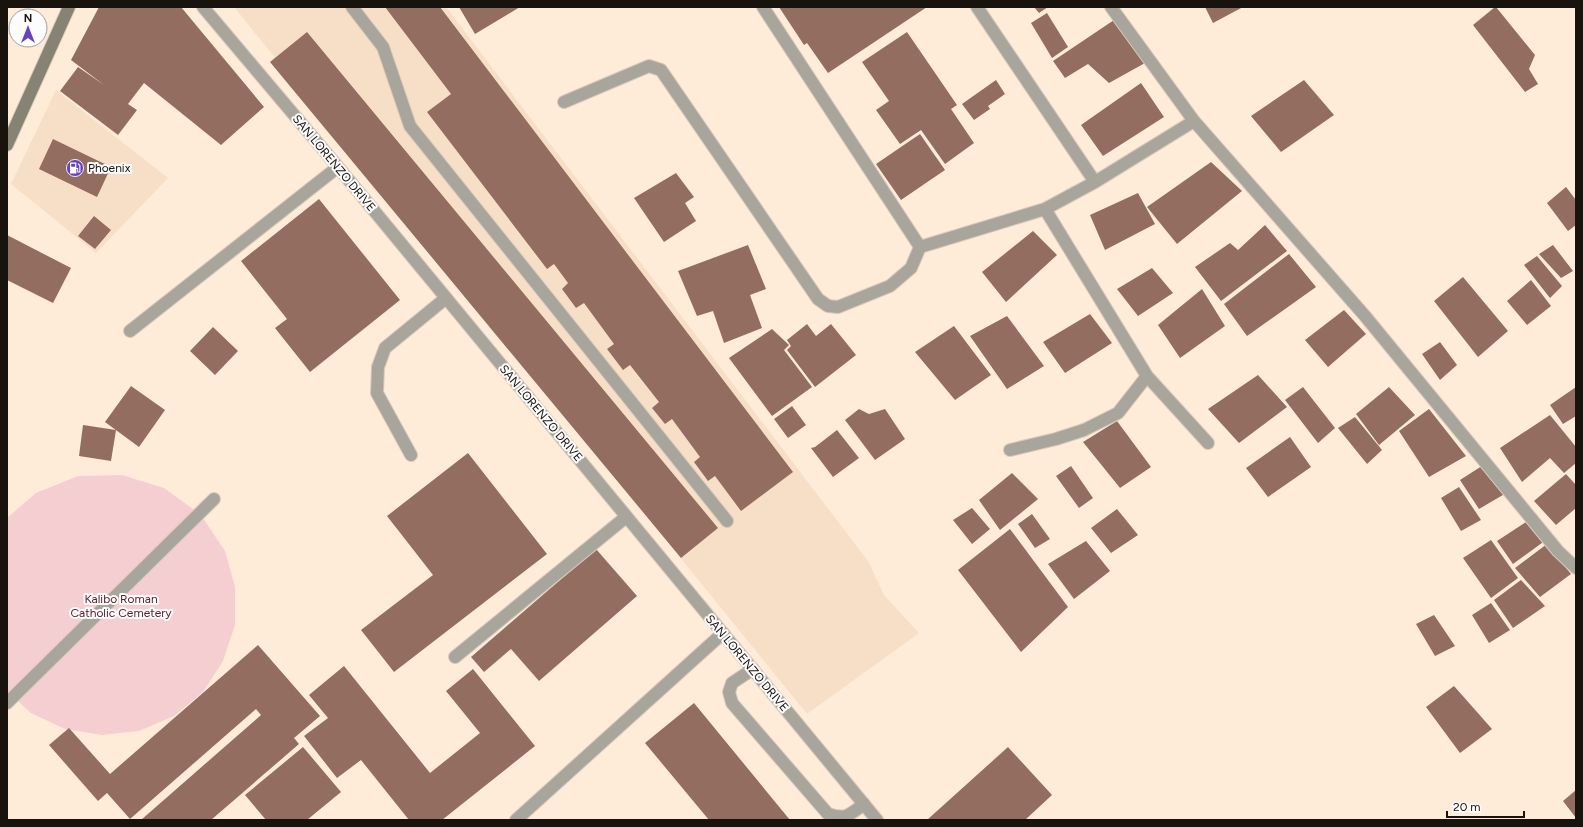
<svg xmlns="http://www.w3.org/2000/svg" width="1583" height="827" font-family="Figtree,sans-serif">
	<style>
		.built { fill: #f7dfc7 }
		.green { fill: #f5ced1 }
		.building { fill: #926d60 }
		.lines { fill: none; stroke-linecap: round; stroke-linejoin: round }
		.lane-casing { stroke: #d9c9b8; stroke-width: 14 }
		.street-casing { stroke: #d9c9b8; stroke-width: 14 }
		.secondary-casing { stroke: #d9c9b8; stroke-width: 14 }
		.lane { stroke: #a8a69c; stroke-width: 12 }
		.street { stroke: #a8a69c; stroke-width: 12 }
		.secondary { stroke: #868274; stroke-width: 12 }
		.labels { text-anchor: middle; dominant-baseline: central; stroke-width: 4; stroke-linejoin: round; paint-order: stroke }
		.street-label { font-size: 12px; fill: #19130d; stroke: #fcfcfc }
		.poi-label { font-size: 12px; fill: #19130d; stroke: #fcfcfc; text-anchor: start }
		.park-label { font-size: 12px; fill: #59222a; stroke: #fcfcfc }
	</style>
	<rect width="100%" height="100%" fill="#feecd9"/>
	<!-- built -->
	<path class="built" d="M234 7H446L868 561 884 595 919 633 807 714Z
		M56 90 168 178 96 253 11 184Z"/>
	<!-- green -->
	<path class="green" d="M122 475 164 488 200 514 225 551 235 587V625L223 661 203 692 174 716 139 731 102 735 65 729 31 713 7 691V518L36 493 78 476Z"/>
	<!-- building -->
	<path class="building" d="M99 7H181L264 107 221 145 144 83 128 104 137 110 118 135 60 91 78 67 104 85 71 60Z
		M385 7H440L793 472 741 511 715 476 708 481 694 462 700 457 672 419 665 424 652 408 659 402 630 365 623 370 607 349 614 344 584 303 576 308 562 289 568 283 554 264 547 269 427 112 451 94Z
		M459 7H520L475 34Z
		M779 7H927L828 73 807 43 804 45Z
		M1034 7H1048L1039 13Z
		M1205 7H1243L1213 23Z
		M1495 7H1496L1535 55 1529 69 1538 84 1525 92 1473 25Z
		M1047 13 1068 47 1052 58 1031 23Z
		M1117 18 1145 63 1109 83 1088 64 1065 78 1053 61Z
		M307 32 718 528 681 558 270 62Z
		M907 32 957 105 951 109 974 143 945 164 921 130 900 144 876 110 889 101 862 62Z
		M996 80 1005 94 988 106 990 109 974 120 962 104Z
		M1304 80 1334 115 1281 152 1251 116Z
		M1141 83 1164 117 1103 156 1081 125Z
		M920 134 945 170 901 200 876 164Z
		M53 139 111 167 97 197 39 169Z
		M1211 162 1242 191 1177 244 1147 207Z
		M676 173 694 197 685 203 696 221 664 242 634 198Z
		M1566 187 1576 200V225L1568 231 1547 203Z
		M1138 193 1155 224 1105 250 1090 215Z
		M319 199 400 300 310 372 275 328 287 319 241 261Z
		M94 216 111 230 95 249 78 236Z
		M1265 225 1287 251 1221 301 1195 267 1230 243 1238 250Z
		M1033 231 1057 255 1006 302 982 272Z
		M7 235 71 268 53 303 7 280Z
		M748 245 766 289 750 295 762 328 724 343 713 311 697 316 678 271Z
		M1553 245 1573 271 1561 278 1539 254Z
		M1289 254 1316 287 1247 336 1224 304Z
		M1537 256 1562 286 1550 298 1524 265Z
		M1152 268 1173 293 1138 316 1117 289Z
		M1463 277 1508 331 1478 357 1434 301Z
		M1531 280 1551 306 1527 325 1507 301Z
		M1202 289 1225 326 1180 358 1158 325Z
		M1344 310 1366 334 1328 367 1305 340Z
		M1090 314 1112 343 1065 373 1043 342Z
		M1007 316 1044 366 1007 389 970 336Z
		M807 324 816 336 831 324 856 355 815 387 787 350 791 346 787 340Z
		M954 326 991 375 955 400 915 352Z
		M213 327 238 351 215 375 190 351Z
		M772 329 789 345 784 350 812 387 772 416 729 358Z
		M1440 342 1457 365 1440 380 1422 354Z
		M1258 375 1287 407 1239 443 1208 409Z
		M131 386 165 410 139 447 105 422Z
		M1303 387 1335 428 1318 443 1285 400Z
		M1389 387 1415 415 1379 445 1356 414Z
		M1576 387V416L1563 424 1550 405Z
		M792 406 806 425 788 438 774 419Z
		M859 409 869 414 885 409 905 439 875 460 845 420Z
		M1429 409 1466 456 1429 477 1399 431Z
		M1550 415 1576 447V463L1564 473 1550 458 1522 482 1500 448Z
		M1355 417 1382 450 1367 464 1338 428Z
		M1117 421 1151 467 1120 488 1083 442Z
		M83 425 116 430 111 461 79 456Z
		M837 430 859 458 833 477 811 448 815 447Z
		M1290 437 1311 467 1268 497 1246 468Z
		M468 453 547 554 394 672 361 630 433 575 387 516Z
		M1485 464 1508 492 1479 509 1460 480Z
		M1071 466 1093 498 1079 508 1056 476Z
		M1012 473 1038 499 1000 530 979 500Z
		M1566 474 1576 485V508L1556 525 1534 501Z
		M1459 487 1481 520 1461 531 1441 498Z
		M972 508 990 529 972 544 953 520Z
		M1117 509 1138 535 1111 553 1091 528Z
		M1032 514 1050 539 1035 548 1018 524Z
		M1529 520 1546 540 1513 564 1497 541Z
		M1010 529 1068 607 1021 652 958 570Z
		M1491 540 1518 578 1491 598 1463 558Z
		M1086 541 1110 571 1074 599 1048 564Z
		M1547 544 1571 574 1540 597 1515 568Z
		M596 549 637 596 539 681 511 649 484 672 471 657Z
		M1521 580 1545 606 1513 628 1494 600Z
		M1491 603 1510 630 1489 643 1472 615Z
		M1434 615 1455 646 1435 656 1416 624Z
		M258 645 320 716 294 738 299 744 211 820H141L261 715 256 709 130 819 107 793 98 801 49 745 69 728 110 774Z
		M344 666 430 773 480 733 446 691 473 669 535 746 442 820H409L361 760 337 778 304 736 328 718 309 695Z
		M1454 686 1492 729 1460 753 1426 707Z
		M694 703 790 820H709L645 743Z
		M303 747 341 792 307 820H266L245 795Z
		M1008 747 1052 795 1025 820H927Z
		M1576 790V818L1563 801Z"/>
	<g class="lines">
		<!-- lane casing -->
		<g class="lane-casing">
			<path id="lane" d="M352 7 383 47 410 126 727 521
				M411 455 377 393 378 367 385 348 446 298
				M455 657 626 517
				M753 669 732 683 729 692 732 703 828 814C847 820 849 815 864 804
				M7 703 214 499
				M516 820 723 633"/>
		</g>
		<!-- street casing -->
		<g class="street-casing">
			<path id="street" d="M203 7 338 167 877 820
				M763 7 920 247
				M977 7 1095 182
				M1111 7 1194 121 1365 316 1558 551 1576 568
				M564 102 649 66 661 70 818 299 828 306 838 307 890 286 911 268 920 247 1045 209 1095 182 1194 121
				M130 331 338 167
				M1147 376 1208 443
				M1010 450 1056 439 1084 430 1118 413 1147 376 1045 209"/>
		</g>
		<!-- secondary casing -->
		<g class="secondary-casing">
			<path id="secondary" d="M7 145 69 7"/>
		</g>
		<!-- lane -->
		<use href="#lane" class="lane"/>
		<!-- street -->
		<use href="#street" class="street"/>
		<!-- secondary -->
		<use href="#secondary" class="secondary"/>
	</g>
	<!-- icons -->
	<defs>
		<g id="fuel-disc" transform="scale(0.9)"><circle r="9.5" fill="#6644bc" stroke="#fcfcfc"/><path d="M-5.5-6h7V0h2V4h1.3V-2.5L3-4.5l.8-.8L6-3V5H2.5V1h-1V6h-7ZM-4.2-4.7v3.2H.2V-4.7Z" fill="#fff"/></g>
	</defs>
	<g fill-rule="evenodd">
		<use href="#fuel-disc" x="75" y="168"/>
	</g>
	<g class="labels">
		<!-- street labels -->
		<g class="street-label">
			<text transform="translate(334 163) rotate(50)">SAN LORENZO DRIVE</text>
			<text transform="translate(541 413) rotate(50)">SAN LORENZO DRIVE</text>
			<text transform="translate(747 663) rotate(50)">SAN LORENZO DRIVE</text>
		</g>
		<!-- poi labels -->
		<g class="poi-label">
			<text x="88" y="168">Phoenix</text>
		</g>
		<!-- park labels -->
		<g class="park-label">
			<text x="121" y="599">Kalibo Roman<tspan x="121" dy="14">Catholic Cemetery</tspan></text>
		</g>
	</g>
	<!-- border -->
	<rect width="1583" height="827" fill="none" stroke="#19130d" stroke-width="16"/>
	<!-- north arrow -->
	<g transform="translate(28 28)"><circle r="19" fill="#fcfcfc" stroke="#a19f9c"/>
	<path d="M0-3L7 15L0 10L-7 15Z" fill="#6644bc"/>
	<text y="-6" font-size="11" font-weight="bold" text-anchor="middle" fill="#19130d">N</text>
	</g>
	<!-- scale -->
	<path d="M1447 811v6h77v-6" fill="none" stroke="#19130d" stroke-width="2"/>
	<text x="1453" y="811" font-size="12" fill="#19130d" stroke="#fcfcfc" stroke-width="3" paint-order="stroke">20 m</text>
</svg>
